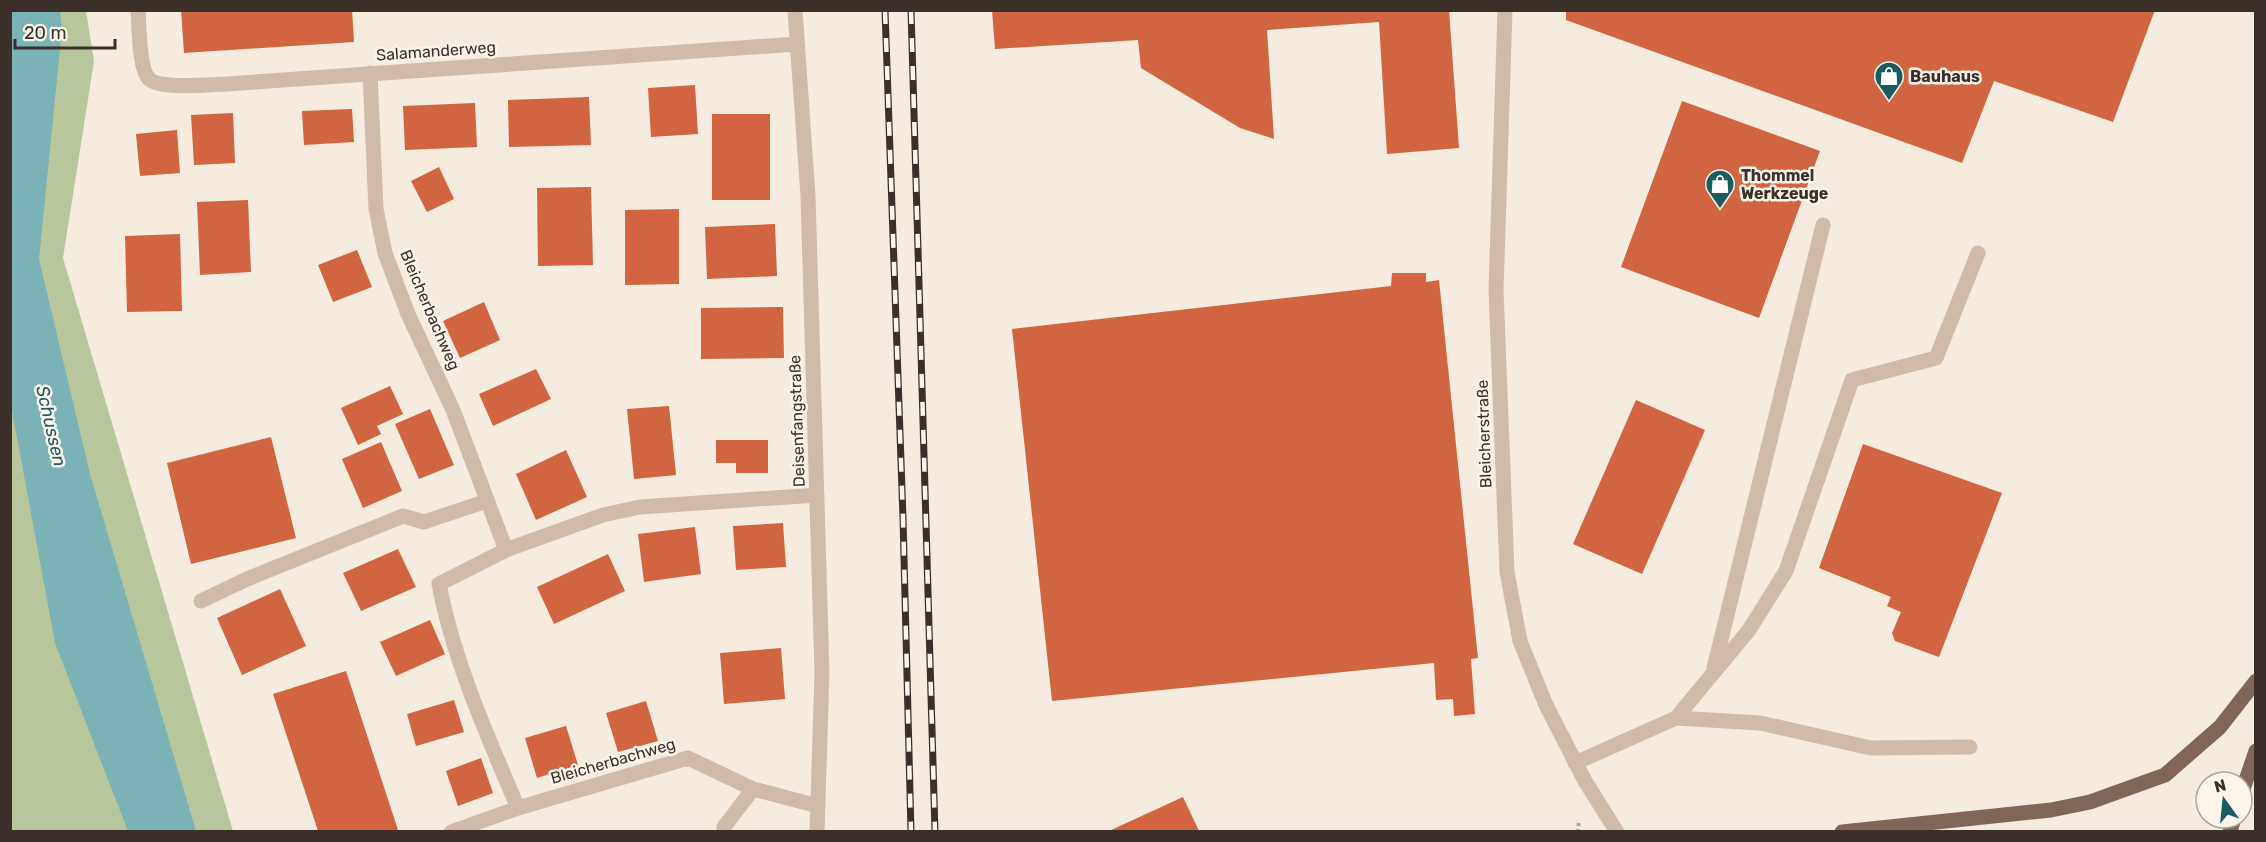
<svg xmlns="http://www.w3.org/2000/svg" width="2266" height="842" font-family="Rubik,sans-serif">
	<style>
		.green { fill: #b8c69d }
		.water { fill: #7bb2b5 }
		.building { fill: #d16541 }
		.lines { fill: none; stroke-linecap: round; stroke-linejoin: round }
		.path { stroke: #bba493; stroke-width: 4; stroke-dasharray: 3 3; stroke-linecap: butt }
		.service { stroke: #cfbba9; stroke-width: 15 }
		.minor { stroke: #cfbba9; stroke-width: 15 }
		.primary { stroke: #7f6659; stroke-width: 15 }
		.rail-casing { stroke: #3b2f29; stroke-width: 7 }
		.rail { stroke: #fcf5ec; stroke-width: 4.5; stroke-dasharray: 14; stroke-linecap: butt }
		.labels { text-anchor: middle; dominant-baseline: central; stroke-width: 5; stroke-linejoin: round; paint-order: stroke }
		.street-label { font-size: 16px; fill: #3b2f29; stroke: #fcf5ec }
		.poi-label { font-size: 16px; font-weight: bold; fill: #3b2f29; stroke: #fcf5ec; text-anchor: start }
		.water-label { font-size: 18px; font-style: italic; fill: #1a5c62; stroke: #fcf5ec }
	</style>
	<rect width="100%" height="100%" fill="#f5ebdf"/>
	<!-- green -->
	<path class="green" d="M10 11H86L94 61 63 258 233 831H11Z"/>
	<!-- water -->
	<path class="water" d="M10 11H60L62 29 39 259 90 474 196 831H128L55 643 11 405Z"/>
	<!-- building -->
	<path class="building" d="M181 10H352L354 42 184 53Z
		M992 10H1449L1459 148 1387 154 1379 22 1267 30 1274 139 1240 128 1141 68 1138 40 995 49Z
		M1566 10H2155L2113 122 1994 81 1962 163 1566 20Z
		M695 85 698 134 651 137 648 88Z
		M589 97 591 145 509 147 508 100Z
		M1682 101 1820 151 1759 318 1621 267Z
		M475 103 477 147 405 150 403 106Z
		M352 109 354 142 304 145 302 111Z
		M233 113 235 163 194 165 191 115Z
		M712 114H770V200H712Z
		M177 130 180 173 140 176 136 134Z
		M439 167 454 199 427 212 411 181Z
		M591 187 593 265 538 266 537 188Z
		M248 200 251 272 200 275 197 202Z
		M679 209V284L625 285V210Z
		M775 224 777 276 707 279 705 227Z
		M180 234 182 311 127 312 125 236Z
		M357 250 372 287 333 302 318 265Z
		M1392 273H1426V282L1439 280 1478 658 1471 659 1475 714 1454 716 1453 699 1436 700 1434 663 1052 701 1012 329 1391 286Z
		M484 302 500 340 460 358 443 321Z
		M783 307 784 358 701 359V308Z
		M536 369 551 399 493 426 479 394Z
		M390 386 403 414 377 426 381 434 358 445 341 408Z
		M1636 400 1705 430 1642 574 1573 544Z
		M669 406 676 475 634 479 627 409Z
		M430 409 454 465 419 479 395 424Z
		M271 437 296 538 191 564 167 463Z
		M716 440H768V473H736V463H716Z
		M381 442 402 491 363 508 342 459Z
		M1863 444 2002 493 1939 657 1895 641 1892 633 1901 612 1887 606 1891 597 1819 568Z
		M566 450 587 497 536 520 516 474Z
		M783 523 786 567 736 570 733 526Z
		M695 527 701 574 644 582 638 534Z
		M398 549 416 587 361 611 343 573Z
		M608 554 625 591 554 624 537 587Z
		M280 589 306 646 242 675 217 618Z
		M430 620 445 654 396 676 380 642Z
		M781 648 785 699 724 704 720 653Z
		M346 671 398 830 393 831H318L273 694Z
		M454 700 464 732 416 746 407 714Z
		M646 701 658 741 618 752 606 713Z
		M566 726 578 765 537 778 525 738Z
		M481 758 493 793 458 806 446 771Z
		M1183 797 1199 831H1109Z"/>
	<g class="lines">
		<!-- path -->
		<path class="path" d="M1578 832 1579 820"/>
		<!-- service -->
		<path class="service" d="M201 601 247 579 403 516 424 522 487 501
			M1714 668 1823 225
			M1676 718 1760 723 1871 748 1970 747
			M1575 763 1676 718 1749 630 1786 571 1852 380 1936 358 1978 253
			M724 832V827L753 789"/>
		<!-- minor -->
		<path class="minor" d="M138 10C139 26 139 69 149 79 161 90 209 84 227 84L797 44
			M795 10 808 196 822 673 817 832
			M1505 10 1496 290 1507 572 1520 641 1546 705 1585 781 1617 832
			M370 73 376 209 385 253 408 314 453 410 506 550 439 584C454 662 487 735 518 808
			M506 550 603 515 640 507 817 495
			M451 832 518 808 688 758 753 789 818 806"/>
		<!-- primary -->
		<path class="primary" d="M2242 792 2256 751
			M1842 832 2051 810 2090 802 2165 775 2220 727 2256 681
			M2230 832 2234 818"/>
		<!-- rail casing -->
		<g class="rail-casing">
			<path id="rail" d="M885 10 903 518 911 832
				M911 10 935 832"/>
		</g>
		<!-- rail -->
		<use href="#rail" class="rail"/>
	</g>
	<!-- icons -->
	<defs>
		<g id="shop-pin" transform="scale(1.5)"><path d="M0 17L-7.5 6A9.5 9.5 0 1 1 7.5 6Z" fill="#1a5c62" stroke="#fcf5ec"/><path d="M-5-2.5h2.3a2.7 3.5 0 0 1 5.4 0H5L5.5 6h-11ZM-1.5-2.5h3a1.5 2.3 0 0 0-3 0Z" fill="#fff"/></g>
	</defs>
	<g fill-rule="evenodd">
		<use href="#shop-pin" x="1889" y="76"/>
		<use href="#shop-pin" x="1720" y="184"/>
	</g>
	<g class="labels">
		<!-- street labels -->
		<g class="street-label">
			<text transform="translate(436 51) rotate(-4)">Salamanderweg</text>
			<text transform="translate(430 310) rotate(67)">Bleicherbachweg</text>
			<text transform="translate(797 421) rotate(-92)">Deisenfangstraße</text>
			<text transform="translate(1484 434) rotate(-92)">Bleicherstraße</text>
			<text transform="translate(613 761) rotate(-16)">Bleicherbachweg</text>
		</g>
		<!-- poi labels -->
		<g class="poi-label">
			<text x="1910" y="76">Bauhaus</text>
			<text x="1741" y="175">Thommel<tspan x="1741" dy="18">Werkzeuge</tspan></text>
		</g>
		<!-- water labels -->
		<g class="water-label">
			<text transform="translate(51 426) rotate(77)">Schussen</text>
		</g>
	</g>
	<!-- border -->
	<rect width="2266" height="842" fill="none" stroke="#3b2f29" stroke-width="24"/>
	<!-- north arrow -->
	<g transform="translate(2224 800) rotate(345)"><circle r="28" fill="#fcf5ec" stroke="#afa69e" stroke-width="1.5"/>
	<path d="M0-4.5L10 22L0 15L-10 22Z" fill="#1a5c62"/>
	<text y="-9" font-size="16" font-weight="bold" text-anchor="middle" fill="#3b2f29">N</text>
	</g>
	<!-- scale -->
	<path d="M15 39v9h100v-9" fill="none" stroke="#3b2f29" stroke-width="3"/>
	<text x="24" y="39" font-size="18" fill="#3b2f29" stroke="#fcf5ec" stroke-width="4.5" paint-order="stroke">20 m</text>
</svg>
